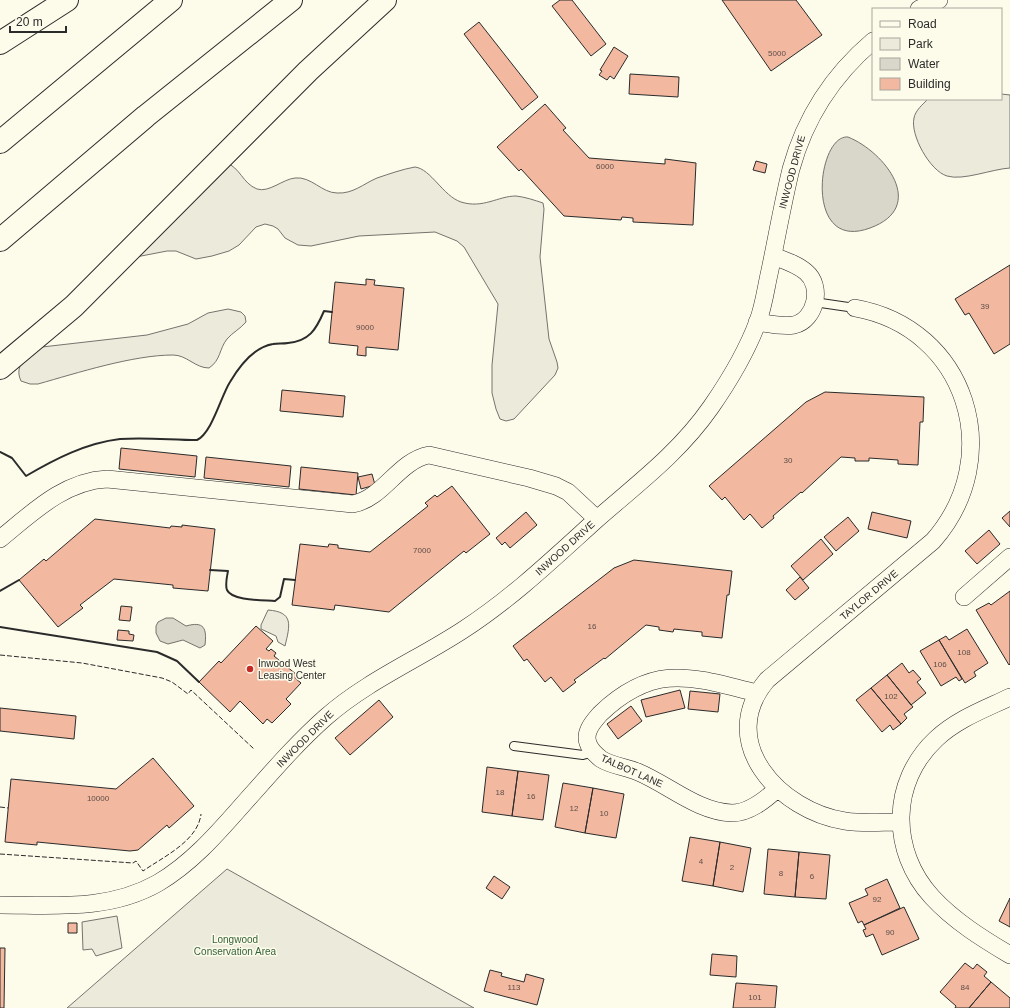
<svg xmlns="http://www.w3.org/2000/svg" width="1010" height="1008" font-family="Arial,sans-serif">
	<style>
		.green { fill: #ecebdb; stroke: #74746e }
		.water { fill: #d8d7c9; stroke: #74746e }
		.building { fill: #f2b8a0; stroke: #2b2b2b }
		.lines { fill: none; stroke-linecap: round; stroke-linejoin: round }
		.lane-casing { stroke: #2b2b2b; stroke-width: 10 }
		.street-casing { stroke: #2b2b2b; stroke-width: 18 }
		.highway-casing { stroke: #2b2b2b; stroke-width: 24 }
		.lane { stroke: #fdfbea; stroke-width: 8 }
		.street { stroke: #fdfbea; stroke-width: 17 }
		.highway { stroke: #fdfbea; stroke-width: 22 }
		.fence { stroke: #2b2b2b; stroke-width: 1; stroke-dasharray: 5 2; stroke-linecap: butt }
		.wall { stroke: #2b2b2b; stroke-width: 2 }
		.poi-dot { fill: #c62828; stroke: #fdfbea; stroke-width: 1.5 }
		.labels { text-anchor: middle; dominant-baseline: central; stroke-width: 3; stroke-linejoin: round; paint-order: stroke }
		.number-label { font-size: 8px; fill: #5d4e48 }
		.street-label { font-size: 10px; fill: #2b2b2b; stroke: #fdfbea }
		.poi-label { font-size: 10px; fill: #2b2b2b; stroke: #fdfbea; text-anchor: start }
		.park-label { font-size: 10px; fill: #34623c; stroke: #fdfbea }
	</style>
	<rect width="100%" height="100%" fill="#fdfbea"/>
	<!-- green -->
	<path class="green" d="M1001 94 1010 95V168C992 169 963 181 947 176 930 171 910 135 914 118 915 111 923 104 928 99H1001Z
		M225 162C241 168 242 183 257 189 269 193 283 179 295 178 311 176 322 193 337 193 353 194 363 184 377 178 389 174 403 169 415 167 431 169 443 196 461 202 483 209 498 196 516 196 525 197 534 200 543 203L544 209 540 257 549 339 557 362 558 368 555 375 514 419 506 421 500 419 496 409 492 393V365L498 304 464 247 457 241 435 232 359 236 311 246 298 245 285 238 278 229 273 226 265 224 256 227 239 245 229 251 212 256 196 259 176 251H167L136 257 138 227 150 213Z
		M228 309 241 312 245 316 246 322C240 329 232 333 227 339 219 349 221 360 209 368 195 368 187 355 173 355 133 355 77 373 38 384H30L21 381C13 364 29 354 42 347L147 335 188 324 208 313Z
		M268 610C294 612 290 625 285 646L278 642 276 636 261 629V625Z
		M227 869 474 1008H67Z
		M117 916 122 948 96 956 92 949 83 950 82 922Z"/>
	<!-- water -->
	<path class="water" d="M848 137C885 152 928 207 870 228 803 253 817 134 848 137Z
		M166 618H173L186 626C204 621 207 628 205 645L200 648 183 640 168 644 160 641 156 633V626L158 622Z"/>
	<!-- building -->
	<path class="building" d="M560 0H572L606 44 591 56 552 6Z
		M722 0H796L822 35 771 71Z
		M479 22 538 97 522 110 464 34Z
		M614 47 628 56 614 79 610 76 607 80 599 75 602 71 600 70Z
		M630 74 679 77 678 97 629 94Z
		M545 104 566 128 563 130 589 158 665 164V159L696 163 693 225 633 222V218L622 217 621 220 564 216 521 169 519 171 497 147Z
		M756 161 767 164 765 173 753 170Z
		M1010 265V344L994 354 969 313 965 315 955 299Z
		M366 279 375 280 374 285 404 288 398 350 366 347V356L357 355 358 346 329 343 335 282 366 285Z
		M282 390 345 396 343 417 280 411Z
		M825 392 924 397 923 422H920L918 465 898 464V460L869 458V461H855V458L841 457 802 493 801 492 773 516 774 518 762 528 750 514 744 520 725 497 722 500 709 486 806 402Z
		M121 448 197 456 195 477 119 469Z
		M206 457 291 466 289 487 204 478Z
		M301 467 358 473 356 495 299 489Z
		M372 474 375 485 361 489 358 477Z
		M452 486 490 534 466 553 464 551 389 612 335 605 334 610 292 605 300 544 328 547 329 544 338 545V548L370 552 428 506 425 503 435 495 437 497Z
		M1010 511V527L1002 518Z
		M526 512 537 525 510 548 505 542 502 545 496 538Z
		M872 512 911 521 907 538 868 529Z
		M848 517 859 531 836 551 824 537Z
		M95 519 170 528 171 526 182 527V525L215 529 208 591 173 588V585L114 579 80 605 83 608 58 627 19 580 44 559 46 561Z
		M989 530 1000 544 977 564 965 551Z
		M821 539 833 554 803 580 791 566Z
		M634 560 732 571 729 595H727L722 638 702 636V632L674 629 673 632 659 630V627L646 625 605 659 604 658 574 680 576 682 563 692 551 677 545 682 527 659 524 661 513 646 614 568Z
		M800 577 809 588 795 600 786 590Z
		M1010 591V664L1009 665 976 610 989 603 991 605Z
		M121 606 132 607 130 621 119 620Z
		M256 626 273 641 266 649 269 651 271 649 276 653 274 656 297 675 295 678 301 683 286 699 291 704 272 723 267 719 263 724 240 701 230 712 199 682 219 661 221 663Z
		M967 629 988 663 974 672 976 676 965 683 939 640 946 636 949 640Z
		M118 630 129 631V634L134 635 133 641 117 640Z
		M939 640 962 679 959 681 956 677 941 686 920 651Z
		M902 663 909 673 913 670 921 679 917 682 926 693 911 705 887 675Z
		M887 675 913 707 904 714 907 718 901 724 871 688Z
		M871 688 901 724 893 730 890 725 882 732 856 700Z
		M680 690 685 708 646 717 641 700Z
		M690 691 720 694 718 712 688 709Z
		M379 700 393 717 350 755 335 738Z
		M631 706 642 721 618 739 607 724Z
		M0 708 76 716 74 739 0 731Z
		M153 758 194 806 169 828 167 825 138 850 130 851 37 842V845L5 842 11 779 116 789Z
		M487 767 518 771 512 816 482 812Z
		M518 771 549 775 543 820 512 816Z
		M563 783 593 788 585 833 555 827Z
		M593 788 624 794 616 838 585 833Z
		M690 837 720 842 713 886 682 881Z
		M720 842 751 848 743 892 713 886Z
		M768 849 799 852 795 897 764 894Z
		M799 852 830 855 826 899 795 897Z
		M494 876 510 887 502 899 486 888Z
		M887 879 900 908 864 925 862 921 858 923 849 903 868 895 865 889Z
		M1010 898V927L999 921Z
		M904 907 919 939 882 955 873 934 866 937 863 930 866 929 864 925Z
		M68 923H77V933H68Z
		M0 948H5L4 1008H0Z
		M712 954 737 956 736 977 710 975Z
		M965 963 973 969 977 964 987 972 984 976 991 982 969 1008H955L956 1006 940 992Z
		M490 970 502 973 501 976 524 982 526 974 544 979 537 1005 484 991Z
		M991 982 1010 998V1008H969Z
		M736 983 777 986 775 1008H733Z"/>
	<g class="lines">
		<!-- lane casing -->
		<g class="lane-casing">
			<path id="lane" d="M814 302 855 308
				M514 746 583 755 594 752"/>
		</g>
		<!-- street casing -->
		<g class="street-casing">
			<path id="street" d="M919 9 939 0
				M855 308C967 328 1007 457 933 541L767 680C715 742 780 811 845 821 863 824 882 822 900 822
				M757 322C769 324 782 327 794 325 816 320 823 286 806 272 797 264 784 260 773 256
				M0 539C32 513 64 481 107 479L353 504C384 498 398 461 429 455L529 478 556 486 568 492 597 519
				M964 597 1010 557
				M757 693C692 677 654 662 600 714 593 722 584 732 588 743 590 750 596 755 601 759 612 766 627 767 638 772 669 785 698 812 732 813 749 813 765 800 777 789
				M1010 697C985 709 957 719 936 739 890 782 890 851 932 897 954 921 983 939 1010 955
				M0 905C54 905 109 911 158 883 197 860 225 824 254 792 277 766 300 740 326 717 367 681 417 660 463 630 511 599 553 559 596 520 637 484 679 453 711 407 729 381 747 351 758 321 764 305 766 287 770 270 777 236 783 202 791 169 805 118 833 75 873 41"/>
		</g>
		<!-- highway casing -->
		<g class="highway-casing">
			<path id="highway" d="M0 43 67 0
				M0 142 171 0
				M0 240 146 116 291 0
				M0 368 74 306 308 71 385 0"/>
		</g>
		<!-- lane -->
		<use href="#lane" class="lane"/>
		<!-- street -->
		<use href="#street" class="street"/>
		<!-- highway -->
		<use href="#highway" class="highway"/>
		<!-- fence -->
		<path class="fence" d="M0 655 82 663 162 678 172 682 188 694 191 690 254 749
			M0 807 8 808
			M0 854 133 863 136 861 143 871C163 857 198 841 201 814"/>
		<!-- wall -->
		<path class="wall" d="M0 452 12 458 26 476C55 459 86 443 120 439 146 437 172 440 197 440 212 433 221 396 230 382 239 367 254 347 273 344 277 343 283 344 288 343 309 341 316 330 324 311L332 312
			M210 570 228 571C227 576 225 585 227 590 232 601 264 600 275 601L280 597 284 579 295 580
			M0 591 19 580
			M0 627 157 652 177 661 199 682"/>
	</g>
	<!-- markers -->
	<circle class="poi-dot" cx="250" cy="669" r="4"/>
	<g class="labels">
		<!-- number labels -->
		<g class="number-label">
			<text x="777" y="53">5000</text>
			<text x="605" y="166">6000</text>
			<text x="985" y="306">39</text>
			<text x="365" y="327">9000</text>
			<text x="788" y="460">30</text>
			<text x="422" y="550">7000</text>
			<text x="592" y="626">16</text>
			<text x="964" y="652">108</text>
			<text x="940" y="664">106</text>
			<text x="891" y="696">102</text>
			<text x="500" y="792">18</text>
			<text x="531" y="796">16</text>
			<text x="98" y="798">10000</text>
			<text x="574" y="808">12</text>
			<text x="604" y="813">10</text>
			<text x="701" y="861">4</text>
			<text x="732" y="867">2</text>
			<text x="781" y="873">8</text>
			<text x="812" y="876">6</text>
			<text x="877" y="899">92</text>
			<text x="890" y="932">90</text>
			<text x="514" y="987">113</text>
			<text x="965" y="987">84</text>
			<text x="755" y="997">101</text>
		</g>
		<!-- street labels -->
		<g class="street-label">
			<text transform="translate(792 172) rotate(-75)">INWOOD DRIVE</text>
			<text transform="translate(565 548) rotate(-42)">INWOOD DRIVE</text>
			<text transform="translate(869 595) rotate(-40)">TAYLOR DRIVE</text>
			<text transform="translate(305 739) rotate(-45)">INWOOD DRIVE</text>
			<text transform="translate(632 771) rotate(24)">TALBOT LANE</text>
		</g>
		<!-- poi labels -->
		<g class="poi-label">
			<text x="258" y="663">Inwood West<tspan x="258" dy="12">Leasing Center</tspan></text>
		</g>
		<!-- park labels -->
		<g class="park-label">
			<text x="235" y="939">Longwood<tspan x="235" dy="12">Conservation Area</tspan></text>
		</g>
	</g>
	<!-- legend -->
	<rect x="872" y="8" width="130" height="92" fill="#fdfbea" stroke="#a9a89e"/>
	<rect x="880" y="21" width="20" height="6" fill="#fdfbea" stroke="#a9a89e"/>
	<text x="908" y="28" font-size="12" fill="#2b2b2b">Road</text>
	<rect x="880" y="38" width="20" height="12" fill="#ecebdb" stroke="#a9a89e"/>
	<text x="908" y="48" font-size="12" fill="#2b2b2b">Park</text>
	<rect x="880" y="58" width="20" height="12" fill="#d8d7c9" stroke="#a9a89e"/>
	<text x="908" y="68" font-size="12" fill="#2b2b2b">Water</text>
	<rect x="880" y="78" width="20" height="12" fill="#f2b8a0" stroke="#a9a89e"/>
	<text x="908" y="88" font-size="12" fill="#2b2b2b">Building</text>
	<!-- scale -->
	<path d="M10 26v6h56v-6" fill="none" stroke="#2b2b2b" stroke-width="2"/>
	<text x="16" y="26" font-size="12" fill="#2b2b2b" stroke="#fdfbea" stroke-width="3" paint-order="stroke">20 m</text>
</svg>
